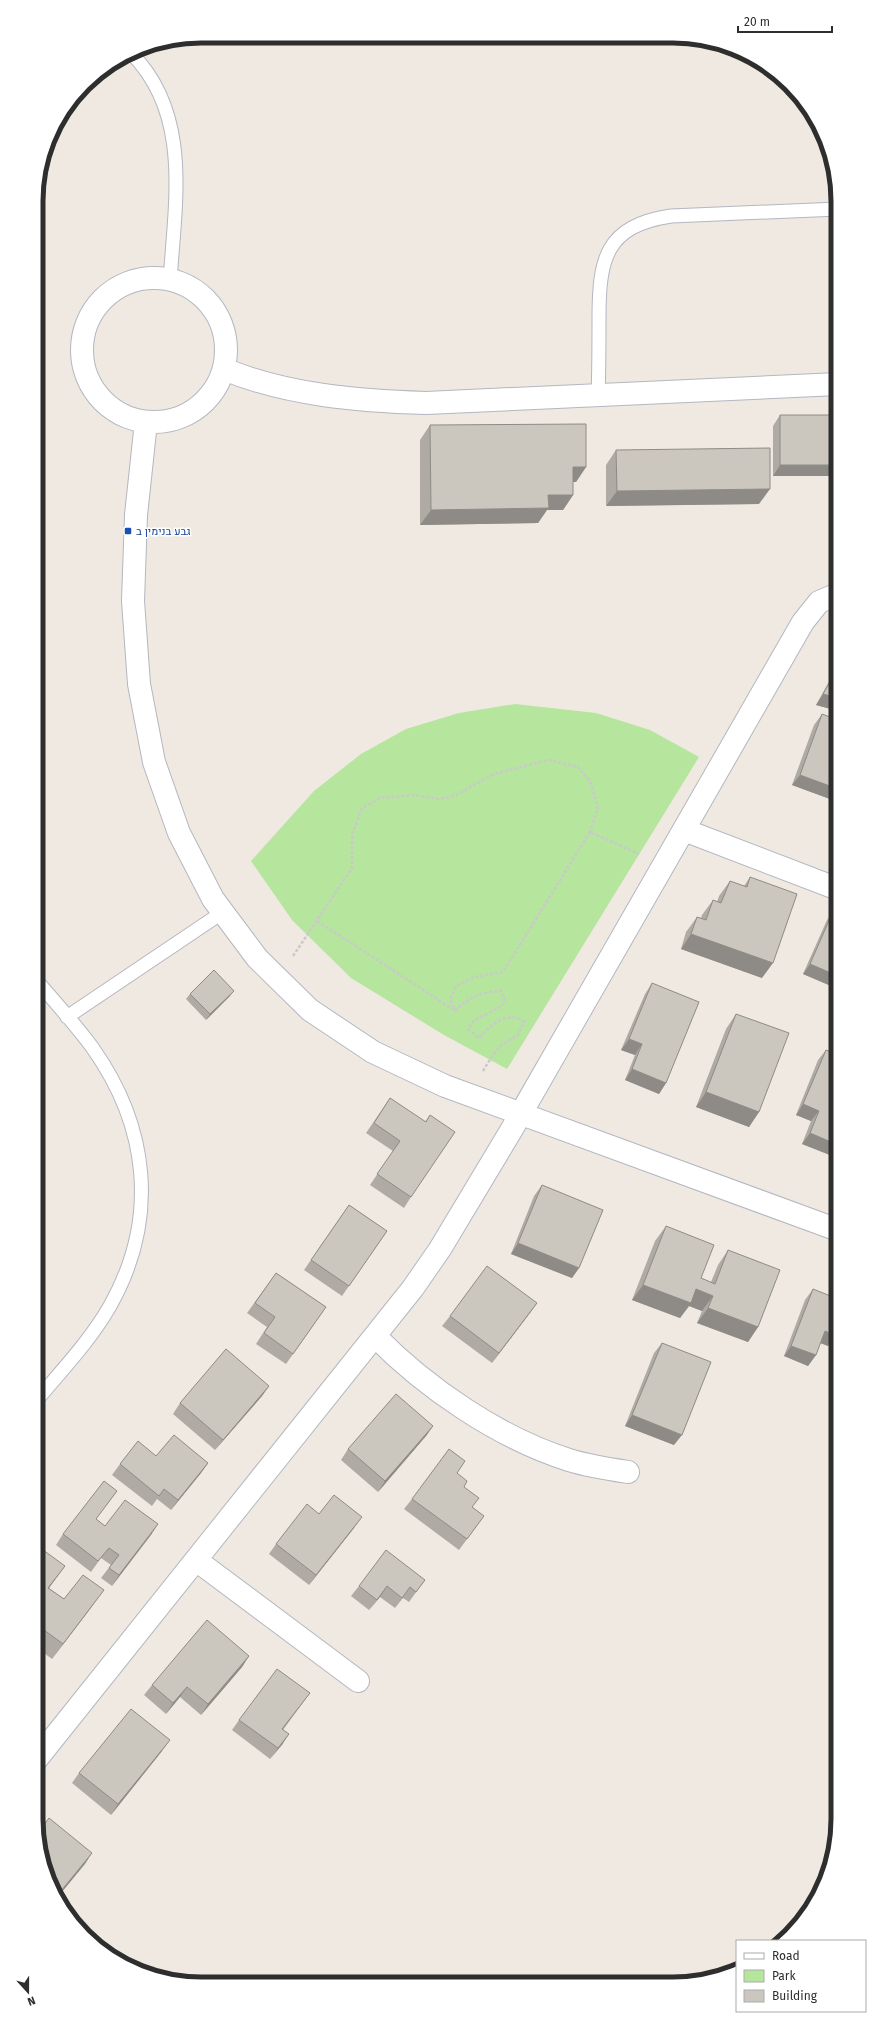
<svg xmlns="http://www.w3.org/2000/svg" width="874" height="2020" font-family="'Fira Sans',Heebo,sans-serif">
	<style>
		.green { fill: #b6e59e }
		.lines { fill: none; stroke-linecap: round; stroke-linejoin: round }
		.service-casing { stroke: #b4b7c1; stroke-width: 15 }
		.minor-casing { stroke: #b4b7c1; stroke-width: 24 }
		.path { stroke: #c9c9c9; stroke-width: 2.5; stroke-dasharray: 3 2; stroke-linecap: butt }
		.service { stroke: #fff; stroke-width: 13 }
		.minor { stroke: #fff; stroke-width: 22 }
		.wall { fill: #afaba4 }
		.shaded-wall { fill: #8e8b86 }
		.building { fill: #cbc7bf; stroke: #8e8b86 }
		.transit-dot { fill: #1a4fb4; stroke: #fff; stroke-width: 1.5 }
		.labels { text-anchor: middle; dominant-baseline: central; stroke-width: 3; stroke-linejoin: round; paint-order: stroke }
		.transit-label { font-size: 11px; fill: #164399; stroke: #fff; text-anchor: start }
		.rim { fill: none; stroke: #2e2e2e; stroke-width: 5 }
	</style>
	<rect width="100%" height="100%" fill="#efe9e1"/>
	<!-- green -->
	<path class="green" d="M515 704 596 713 650 730 699 757 507 1069 444 1035 351 978 292 920 251 861 314 791 361 754 406 729 459 713Z"/>
	<g class="lines">
		<!-- service casing -->
		<g class="service-casing">
			<path id="service" d="M131 53C192 114 175 202 170 281
				M598 396C599 370 599 344 599 319 599 259 605 226 671 216L838 209
				M67 1017 223 912
				M36 1401C61 1371 90 1341 110 1306 159 1219 149 1127 92 1047 75 1024 55 1002 36 980"/>
		</g>
		<!-- minor casing -->
		<g class="minor-casing">
			<path id="minor" d="M82 350a72 72 0 1 1 144 0a72 72 0 1 1-144 0Z
				M224 369C286 395 359 401 426 403L838 384
				M146 422 136 515 133 601 139 684 154 762 179 833 213 899 257 958 310 1010 373 1052 445 1086 838 1230
				M684 830 838 889
				M375 1336C426 1388 499 1438 569 1460 588 1466 608 1469 628 1472
				M196 1560 358 1681
				M36 1760 413 1288 440 1249 512 1129 803 622 819 602 838 594"/>
		</g>
		<!-- path -->
		<path class="path" d="M317 921 454 1010
			M293 956 352 868V834L362 808 380 798 414 795 439 799 454 796 494 774 549 760 578 767 590 781 598 808 590 832
			M483 1071C494 1053 498 1045 518 1035L524 1022C507 1009 490 1026 479 1038L468 1029 475 1020 502 1006 505 998 501 991C479 992 471 997 455 1010L450 1000 456 986 474 977 503 972 590 832 639 854"/>
		<!-- service -->
		<use href="#service" class="service"/>
		<!-- minor -->
		<use href="#minor" class="minor"/>
	</g>
	<!-- wall -->
	<path class="wall" d="M780 415 834 476H773V426Z
		M430 425 586 467 576 482H573V495L563 510H547L538 523 420 525V440Z
		M616 450 759 504 606 506V465Z
		M838 665V711L816 705Z
		M822 714 838 720V802L792 785 814 725Z
		M750 877 762 978 681 949 686 932 697 917 701 918 702 915 713 900 717 902 719 896 730 881 744 886Z
		M834 909 838 911V976L831 986 803 974 827 920Z
		M652 983 666 1083 659 1094 625 1080 635 1055 621 1050 645 994Z
		M190 994 230 996 206 1020 186 999Z
		M736 1014 759 1112 749 1127 696 1107 726 1029Z
		M826 1050 838 1055V1152L835 1157 802 1144 811 1121 796 1115 818 1060Z
		M390 1098 425 1122 430 1115 411 1197 404 1208 370 1185 393 1151 366 1133Z
		M542 1185 579 1268 572 1278 511 1254 534 1196Z
		M349 1205 387 1231 342 1296 304 1270Z
		M666 1226 701 1278 711 1282 718 1265 728 1250 758 1327 748 1342 697 1323 702 1311 689 1306 680 1318 632 1300 655 1241Z
		M276 1273 326 1307 286 1364 256 1344 267 1327 247 1313Z
		M813 1289 835 1335 828 1346 820 1343 816 1355 808 1366 784 1356 805 1300Z
		M537 1303 492 1363 442 1326 450 1316Z
		M662 1343 674 1445 625 1426 654 1353Z
		M269 1386 262 1396 215 1450 173 1414 180 1403Z
		M433 1426 426 1436 378 1492 341 1460 348 1449Z
		M156 1456 208 1463 201 1473 171 1510 157 1499 152 1506 112 1475 120 1464Z
		M457 1473 472 1507 484 1516 459 1550 404 1509 412 1499Z
		M117 1491 96 1519 105 1526 158 1524 112 1586 101 1578 111 1565 101 1558 91 1572 56 1545 63 1534Z
		M354 1528 309 1585 269 1554 276 1544Z
		M36 1551 65 1566 49 1588 64 1599 93 1605 52 1659 36 1647Z
		M425 1580 409 1602 403 1598 395 1608 380 1597 369 1610 351 1596 359 1586Z
		M249 1656 242 1667 201 1715 180 1697 166 1714 144 1695 152 1685Z
		M310 1693 283 1730 289 1734 270 1759 232 1730 239 1720Z
		M162 1751 111 1815 72 1783 79 1773Z"/>
	<!-- shaded-wall -->
	<path class="shaded-wall" d="M780 465H838V470L834 476H773Z
		M573 467H586L576 482H562Z
		M770 489 759 504 606 506 617 491Z
		M548 495H573L563 510H547L538 523 420 525 431 510Z
		M823 694 838 698V711L816 705Z
		M800 775 838 789V802L792 785Z
		M691 934 773 963 762 978 681 949Z
		M810 964 838 976 831 986 803 974Z
		M234 991 230 996 206 1020 210 1014Z
		M629 1039 642 1044 635 1055 621 1050Z
		M632 1069 666 1083 659 1094 625 1080Z
		M706 1092 759 1112 749 1127 696 1107Z
		M803 1104 819 1111 811 1121 796 1115Z
		M810 1133 838 1145V1152L835 1157 802 1144Z
		M518 1243 579 1268 572 1278 511 1254Z
		M643 1285 696 1289 713 1296 702 1311 689 1306 680 1318 632 1300Z
		M537 1303 530 1313 492 1363 499 1353Z
		M708 1308 758 1327 748 1342 697 1323Z
		M825 1331 835 1335 828 1346 818 1342Z
		M791 1346 816 1355 808 1366 784 1356Z
		M269 1386 262 1396 215 1450 223 1440Z
		M632 1415 682 1435 674 1445 625 1426Z
		M433 1426 426 1436 378 1492 385 1481Z
		M208 1463 201 1473 171 1510 178 1500Z
		M362 1517 354 1528 309 1585 316 1575Z
		M158 1524 151 1535 112 1586 119 1575Z
		M65 1566 54 1581 38 1603 48 1588Z
		M387 1586 380 1597 369 1610 377 1600Z
		M104 1590 93 1605 52 1659 63 1644Z
		M249 1656 242 1667 201 1715 208 1704Z
		M187 1687 180 1697 166 1714 173 1703Z
		M289 1734 282 1745 270 1759 278 1748Z
		M170 1740 162 1751 111 1815 118 1804Z
		M92 1853 85 1864 57 1898 56 1897Z"/>
	<!-- building -->
	<path class="building" d="M780 415H838V465H780Z
		M586 424V467H573V495H548L549 508 431 510 430 425Z
		M770 448V489L617 491 616 450Z
		M838 668V698L823 694Z
		M822 714 838 720V789L800 775Z
		M750 877 797 894 773 963 691 934 697 917 706 920 713 900 721 903 730 881 747 887Z
		M834 909 838 911V976L810 964Z
		M214 970 234 991 210 1014 190 994Z
		M652 983 699 1002 666 1083 632 1069 642 1044 629 1039Z
		M736 1014 789 1033 759 1112 706 1092Z
		M826 1050 838 1055V1145L810 1133 819 1111 803 1104Z
		M390 1098 426 1122 430 1115 455 1132 411 1197 377 1174 400 1141 374 1123Z
		M542 1185 603 1210 579 1268 518 1243Z
		M349 1205 387 1231 349 1286 311 1260Z
		M666 1226 714 1245 701 1278 715 1284 728 1250 780 1270 758 1327 708 1308 713 1296 696 1289 691 1303 643 1285Z
		M487 1266 537 1303 499 1353 450 1316Z
		M276 1273 326 1307 293 1354 264 1333 275 1317 255 1303Z
		M813 1289 838 1299V1328L835 1335 825 1331 816 1355 791 1346Z
		M662 1343 711 1362 682 1435 632 1415Z
		M226 1349 269 1386 223 1440 180 1403Z
		M396 1394 433 1426 385 1481 348 1449Z
		M174 1435 208 1463 178 1500 164 1489 159 1496 120 1464 138 1441 156 1456Z
		M449 1449 465 1461 457 1473 467 1481 464 1487 479 1498 472 1507 484 1516 467 1539 412 1499Z
		M104 1481 117 1491 96 1519 105 1526 125 1500 158 1524 119 1575 109 1568 119 1555 109 1548 98 1561 63 1534Z
		M334 1495 362 1517 316 1575 276 1544 307 1504 319 1514Z
		M39 1547 65 1566 48 1588 64 1599 83 1575 104 1590 63 1644 36 1624V1551Z
		M386 1550 425 1580 416 1592 410 1587 402 1598 387 1586 377 1600 359 1586Z
		M207 1620 249 1656 208 1704 187 1687 173 1703 152 1685Z
		M277 1669 310 1693 282 1729 289 1734 278 1748 239 1720Z
		M131 1709 170 1740 118 1804 79 1773Z
		M49 1818 92 1853 56 1897 42 1862 38 1833Z"/>
	<!-- markers -->
	<rect class="transit-dot" x="124" y="527" width="8" height="8" rx="2"/>
	<g class="labels">
		<!-- transit labels -->
		<g class="transit-label">
			<text x="136" y="531">גבע בנימין ב</text>
		</g>
	</g>
	<!-- crop -->
	<path d="M0 0H874V2020H0ZM201 43H673A158 158 0 0 1 831 201V1819A158 158 0 0 1 673 1977H201A158 158 0 0 1 43 1819V201A158 158 0 0 1 201 43Z" fill="#fff" fill-rule="evenodd"/>
	<path class="rim" d="M201 43H673A158 158 0 0 1 831 201V1819A158 158 0 0 1 673 1977H201A158 158 0 0 1 43 1819V201A158 158 0 0 1 201 43Z"/>
	<!-- legend -->
	<rect x="736" y="1940" width="130" height="72" fill="#ffffff" stroke="#ababab"/>
	<rect x="744" y="1953" width="20" height="6" fill="#ffffff" stroke="#ababab"/>
	<text x="772" y="1960" font-size="12" fill="#2e2e2e">Road</text>
	<rect x="744" y="1970" width="20" height="12" fill="#b6e59e" stroke="#ababab"/>
	<text x="772" y="1980" font-size="12" fill="#2e2e2e">Park</text>
	<rect x="744" y="1990" width="20" height="12" fill="#cbc7bf" stroke="#ababab"/>
	<text x="772" y="2000" font-size="12" fill="#2e2e2e">Building</text>
	<!-- north arrow -->
	<g transform="translate(28 1992) rotate(159)" stroke="#ffffff" stroke-width="3" paint-order="stroke">
	<path d="M0-3L7 15L0 10L-7 15Z" fill="#2e2e2e"/>
	<text y="-6" font-size="11" font-weight="bold" text-anchor="middle" fill="#2e2e2e">N</text>
	</g>
	<!-- scale -->
	<path d="M738 26v6h94v-6" fill="none" stroke="#2e2e2e" stroke-width="2"/>
	<text x="744" y="26" font-size="12" fill="#2e2e2e" stroke="#ffffff" stroke-width="3" paint-order="stroke">20 m</text>
</svg>
